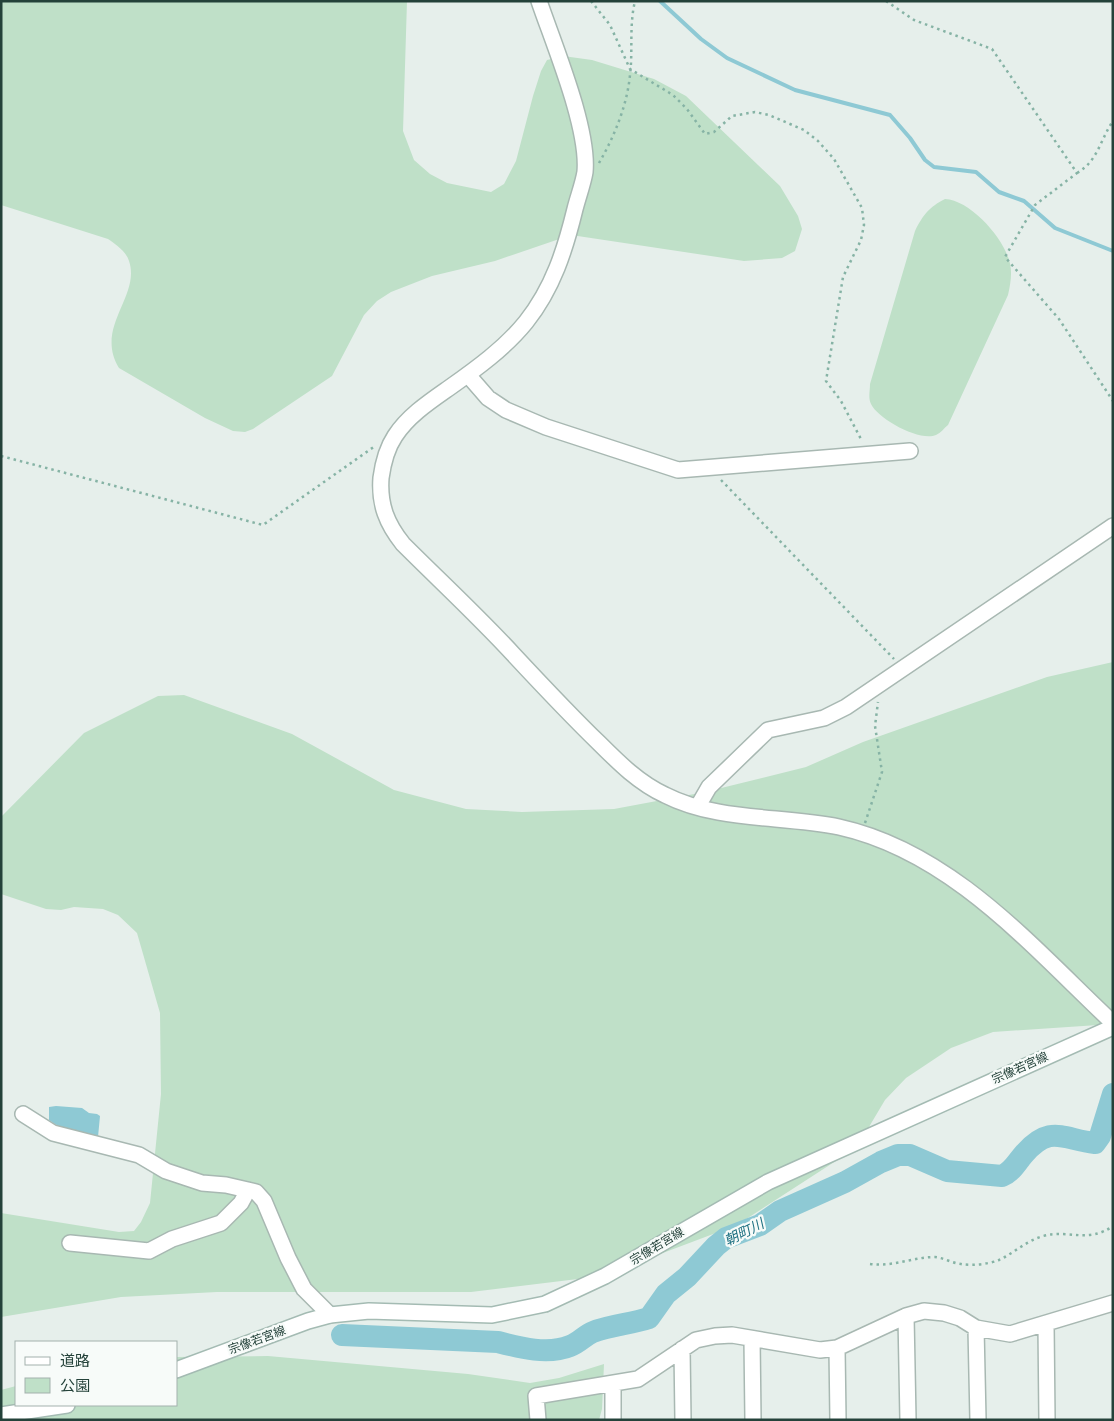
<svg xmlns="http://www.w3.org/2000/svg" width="1114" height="1421" font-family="Arial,'Noto Sans JP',sans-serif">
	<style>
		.green { fill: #bfe0c8 }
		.water { fill: #8ec9d4 }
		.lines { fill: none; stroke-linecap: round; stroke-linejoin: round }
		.stream { stroke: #8ec9d4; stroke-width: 4 }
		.river { stroke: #8ec9d4; stroke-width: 22 }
		.minor-casing { stroke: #a8b8b2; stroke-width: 18 }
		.tertiary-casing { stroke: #a8b8b2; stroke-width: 18 }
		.secondary-casing { stroke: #a4bbb3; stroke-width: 18 }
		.path { stroke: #86b3a5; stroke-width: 2.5; stroke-dasharray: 2.5 4; stroke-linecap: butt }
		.minor { stroke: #fff; stroke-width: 15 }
		.tertiary { stroke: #fff; stroke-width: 15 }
		.secondary { stroke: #fff; stroke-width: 15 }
		.labels { text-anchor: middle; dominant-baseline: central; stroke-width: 4.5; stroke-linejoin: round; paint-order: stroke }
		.street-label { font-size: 12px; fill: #24423a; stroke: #f7fbf9 }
		.water-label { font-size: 14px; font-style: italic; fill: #1c6f80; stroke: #f7fbf9 }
	</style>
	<rect width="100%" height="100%" fill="#e6efeb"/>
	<!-- green -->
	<path class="green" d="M1 1H407L403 131 414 160 430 174 447 183 491 192 504 184 516 161 533 96 541 71 547 60 563 56 592 60 654 79 686 96 780 186 798 216 802 229 795 251 782 258 744 261 571 235 495 261 432 276 391 292 377 301 364 315 332 376 253 429 245 432 233 431 205 418 119 368C94 327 141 296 129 261 126 251 115 244 108 239L1 205Z
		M945 199C969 200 1000 234 1008 257 1013 269 1011 282 1008 295L948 425C944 428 941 433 936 435 920 442 878 419 871 404 868 398 870 391 870 384L915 231C923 215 929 207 945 199Z
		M1113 662V1024L993 1032 951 1048 906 1078 885 1100 863 1137 842 1157 737 1225 639 1262 586 1278 471 1292H217L121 1297 1 1317V1213L119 1232 134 1231 141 1222 150 1203 161 1094 160 1013 137 933 118 915 103 909 74 907 61 910 46 909 1 894V817L84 733 158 696 184 695 292 734 394 790 466 809 522 812 614 809 705 792 806 767 863 742 1047 677Z
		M268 1356 468 1374 530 1383 559 1378 604 1364 602 1409 599 1420H1V1390L16 1386V1405H176V1357Z"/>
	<!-- water -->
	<path class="water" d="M56 1106 82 1108 89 1113 97 1114 100 1116 98 1137C80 1133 63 1131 49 1120V1107Z"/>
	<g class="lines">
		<!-- stream -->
		<path class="stream" d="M660 1 701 39 727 58 795 90 890 115 910 138 925 160 934 167 976 172 999 192 1024 201 1055 228 1113 251"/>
		<!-- river -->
		<path class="river" d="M342 1335 498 1342C521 1348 548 1355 570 1346 579 1343 585 1335 593 1332 611 1325 631 1324 649 1318L666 1294 687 1277 716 1246 726 1238 760 1225 780 1211 845 1182 881 1162 898 1155H910L947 1171 1002 1176C1013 1171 1016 1163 1024 1154 1050 1124 1062 1139 1095 1143L1100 1136 1113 1094"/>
		<!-- minor casing -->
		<g class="minor-casing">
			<path id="minor" d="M468 375 488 398 506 410 546 427 678 470 910 451
				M698 806 709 787 768 730 824 718 846 707 1113 526
				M23 1114 53 1133 139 1155 166 1171 202 1183 226 1185 256 1192 264 1201 288 1258 304 1289 330 1315
				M70 1243 149 1251 172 1239 221 1223 241 1203 248 1190
				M906 1316 908 1420
				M1046 1324 1047 1420
				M976 1328 978 1420
				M752 1339 753 1420
				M837 1348 838 1420
				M682 1349 683 1420
				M613 1384V1420
				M538 1420 536 1396 638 1379 696 1340 715 1336 732 1335 820 1350 837 1348 906 1316 924 1311 944 1313 960 1318 976 1328 1010 1334 1113 1303"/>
		</g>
		<!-- tertiary casing -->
		<g class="tertiary-casing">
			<path id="tertiary" d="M539 1C554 45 589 128 585 172 583 184 578 197 575 209 565 250 553 288 526 322 505 348 476 369 449 388 429 402 408 416 395 436 387 448 383 463 381 478 379 505 387 524 403 544 440 581 478 616 513 654 541 684 569 714 599 743 619 763 639 783 665 795 718 822 782 815 839 827 952 852 1032 947 1113 1023"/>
		</g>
		<!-- secondary casing -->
		<g class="secondary-casing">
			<path id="secondary" d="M176 1370 308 1321 330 1315 369 1311 492 1315 545 1304 605 1276 768 1182 1113 1027
				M1 1415 67 1405"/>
		</g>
		<!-- path -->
		<path class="path" d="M591 1 610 25 630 69 673 95 687 109 705 134 714 132 732 116 755 112 769 115 804 130 818 141 834 159 862 208 864 225 861 240 843 277 826 381 841 401 862 441
			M886 1 914 20 992 49 1077 173 1035 205 1005 257 1059 319 1113 401
			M599 163C614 137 627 106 630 75 633 50 629 26 635 1
			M1077 173C1098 161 1100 140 1113 121
			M1 456 263 525 375 446
			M721 480 894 659
			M865 823 882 772 875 726 878 702
			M870 1264C894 1267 913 1257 935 1257 944 1258 952 1263 961 1264 972 1266 989 1264 999 1260 1014 1253 1026 1241 1043 1236 1070 1229 1087 1244 1113 1226"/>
		<!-- minor -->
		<use href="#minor" class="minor"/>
		<!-- tertiary -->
		<use href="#tertiary" class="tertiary"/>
		<!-- secondary -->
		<use href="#secondary" class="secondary"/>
	</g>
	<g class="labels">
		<!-- street labels -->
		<g class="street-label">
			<text transform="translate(1020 1068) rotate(-24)">宗像若宮線</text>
			<text transform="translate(657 1246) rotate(-31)">宗像若宮線</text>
			<text transform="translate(257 1340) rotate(-20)">宗像若宮線</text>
		</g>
		<!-- water labels -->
		<g class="water-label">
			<text transform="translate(744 1232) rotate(-27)">朝町川</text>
		</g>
	</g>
	<!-- border -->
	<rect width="1114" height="1421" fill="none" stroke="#24423a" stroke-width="5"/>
	<!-- legend -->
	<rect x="15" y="1341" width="162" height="65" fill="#f7fbf9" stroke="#a3b1ad"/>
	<rect x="25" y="1357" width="25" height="8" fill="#ffffff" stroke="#a3b1ad"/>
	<text x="60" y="1366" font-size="15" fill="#24423a">道路</text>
	<rect x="25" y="1378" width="25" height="15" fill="#bfe0c8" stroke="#a3b1ad"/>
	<text x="60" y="1391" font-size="15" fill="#24423a">公園</text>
</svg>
